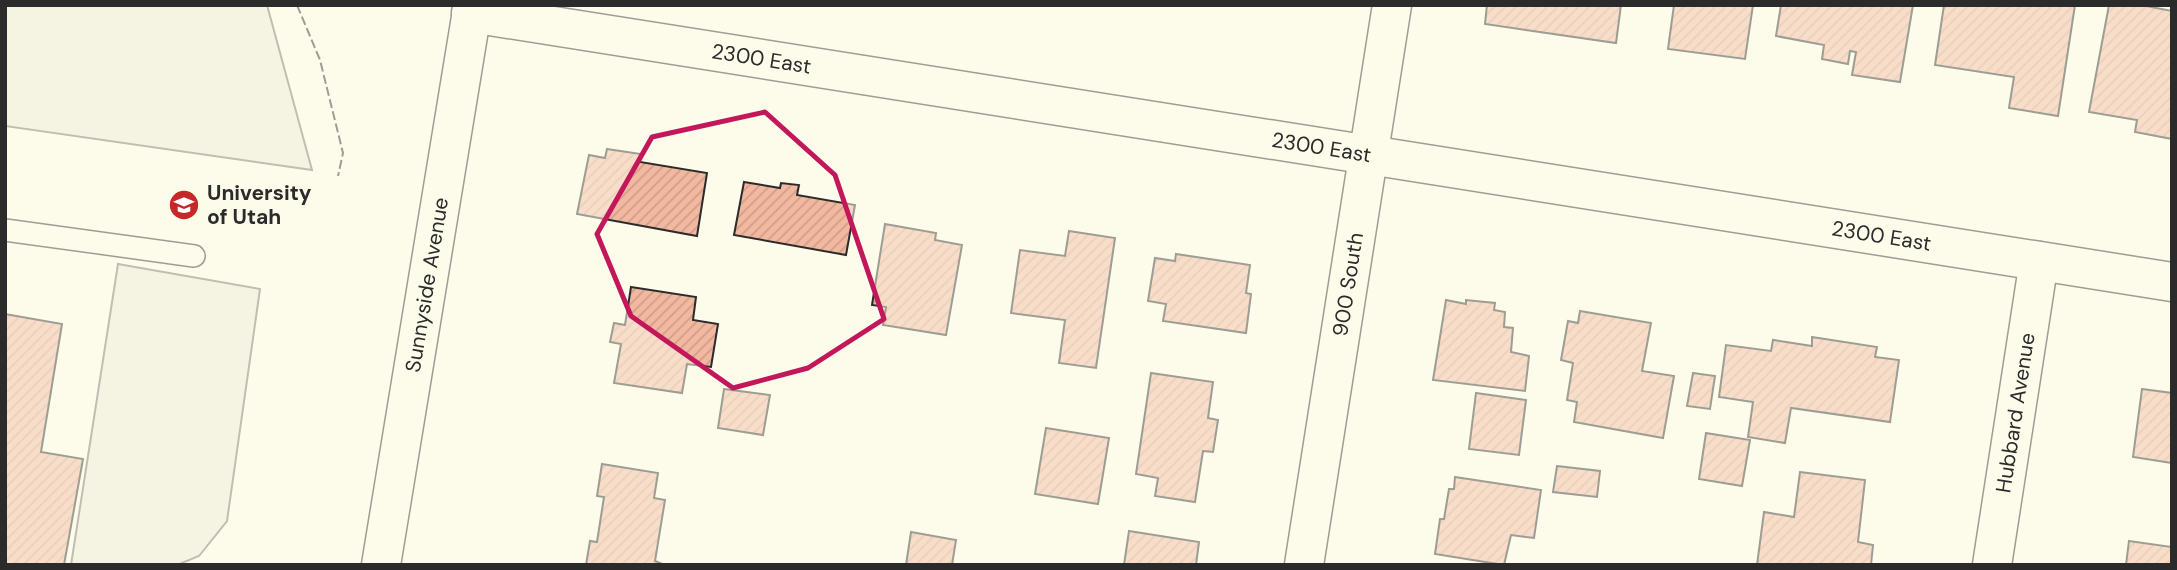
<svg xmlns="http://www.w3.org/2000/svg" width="2177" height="570" font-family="'DM Sans',sans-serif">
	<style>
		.green { fill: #ecebdb; stroke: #74746e; stroke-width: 2 }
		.parking { fill: #eceadb; stroke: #74746e; stroke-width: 2 }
		.building { fill: url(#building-hatch); stroke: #2b2b2b; stroke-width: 2 }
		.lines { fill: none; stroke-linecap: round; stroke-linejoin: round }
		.service-casing { stroke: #2b2b2b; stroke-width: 24 }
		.minor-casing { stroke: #2b2b2b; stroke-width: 41 }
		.secondary-casing { stroke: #2b2b2b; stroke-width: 41 }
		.service { stroke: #fdfbea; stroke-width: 21 }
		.minor { stroke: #fdfbea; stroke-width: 38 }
		.secondary { stroke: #fdfbea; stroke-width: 38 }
		.fence { stroke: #2b2b2b; stroke-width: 2; stroke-dasharray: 9 3.5; stroke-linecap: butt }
		.marked { fill: none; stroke: #c2185b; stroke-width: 5; stroke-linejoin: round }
		.labels { text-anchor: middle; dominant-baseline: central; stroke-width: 5; stroke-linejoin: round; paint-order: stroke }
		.street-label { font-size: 21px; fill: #2b2b2b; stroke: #fdfbea }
		.poi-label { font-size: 21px; font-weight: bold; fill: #2b2b2b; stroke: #fdfbea; text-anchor: start }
	</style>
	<defs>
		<pattern id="building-hatch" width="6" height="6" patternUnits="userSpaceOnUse" patternTransform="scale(1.75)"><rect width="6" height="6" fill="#f2b8a0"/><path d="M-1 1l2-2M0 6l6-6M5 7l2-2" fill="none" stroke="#d09e8a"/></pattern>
	</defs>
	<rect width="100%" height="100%" fill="#fdfbea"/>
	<!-- green -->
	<path class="green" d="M5 5H267L312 170 5 126Z"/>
	<!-- parking -->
	<path class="parking" d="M118 264 260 289 227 521 199 556 177 565H71Z"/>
	<!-- building -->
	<path class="building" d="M1487 5H1621L1616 43 1485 24Z
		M1674 5H1753L1745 59 1668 49Z
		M1781 5H1913L1900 82 1852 75 1856 52 1850 51 1848 64 1822 59 1824 45 1776 36Z
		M1944 5H2075L2058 116 2009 108 2014 77 1935 65Z
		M2109 5H2141L2172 11V139L2135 132 2137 120 2089 112Z
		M607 149 641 154 640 162 707 173 697 236 577 214 589 155 605 158Z
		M744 182 780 188 781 183 799 185 797 195 855 205 846 255 734 235Z
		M885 224 936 233 935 240 962 245 946 335 883 325 886 307 872 305Z
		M1069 231 1115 238 1096 368 1059 363 1065 320 1011 313 1020 250 1065 256Z
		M1176 254 1250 265 1246 293 1251 294 1246 333 1163 321 1166 304 1148 301 1155 258 1175 261Z
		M631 287 696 297 693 320 718 324 711 367 687 364 682 393 614 383 621 344 610 342 614 323 625 325Z
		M1446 300 1466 304V300L1495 303 1494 310 1505 312 1504 327 1513 328 1511 352 1529 356 1525 391 1433 380Z
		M1580 311 1651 323 1642 371 1674 376 1663 438 1574 422 1577 402 1567 400 1573 363 1561 360 1568 321 1578 323Z
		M5 314 62 324 41 452 83 459 64 565H5Z
		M1812 337 1877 347 1875 357 1899 360 1890 422 1791 408 1785 443 1748 437 1753 402 1719 397 1726 345 1771 351 1773 340 1812 346Z
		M1151 373 1213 382 1208 418 1218 420 1213 452 1203 451 1195 502 1155 496 1158 478 1136 474Z
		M1693 373 1715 376 1710 409 1687 406Z
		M724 389 770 395 763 435 718 428Z
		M2142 389 2172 393V463L2133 457Z
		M1476 393 1526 400 1519 455 1469 449Z
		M1046 428 1109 438 1098 504 1035 494Z
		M1706 433 1750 440 1742 486 1699 479Z
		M602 464 658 473 654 498 665 500 655 561 665 565H586L590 541 597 542 604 497 597 496Z
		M1557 466 1600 471 1597 497 1553 492Z
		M1800 472 1865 480 1858 542 1873 545 1871 565H1757L1764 512 1794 517Z
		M1455 477 1541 490 1534 538 1511 535 1504 565 1435 554 1440 519H1444L1449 489H1454Z
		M1129 531 1199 542 1196 565H1124Z
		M911 532 956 540 952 565H906Z
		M2129 541 2172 547V565H2126Z"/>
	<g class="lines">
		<!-- service casing -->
		<g class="service-casing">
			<path id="service" d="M5 230 194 256"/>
		</g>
		<!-- minor casing -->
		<g class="minor-casing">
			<g id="minor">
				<path id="s1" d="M471 13 2172 282"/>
				<path id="s2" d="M1304 565 1392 5"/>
				<path id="s3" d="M1992 565 2039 261"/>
			</g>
		</g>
		<!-- secondary casing -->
		<g class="secondary-casing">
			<g id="secondary">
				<path id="s4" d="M381 565 473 5"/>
			</g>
		</g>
		<!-- service -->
		<use href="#service" class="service"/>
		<!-- minor -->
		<use href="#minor" class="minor"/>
		<!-- secondary -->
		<use href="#secondary" class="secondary"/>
		<!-- fence -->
		<path class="fence" d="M297 5 320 60 343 153 338 176"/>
	</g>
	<!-- marked area -->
	<path d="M0 0H2177V570H0ZM765 112 835 175 884 319 808 368 733 388 631 316 597 234 652 137Z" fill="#fdfbea" fill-opacity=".55" fill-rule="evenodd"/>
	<path class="marked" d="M765 112 835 175 884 319 808 368 733 388 631 316 597 234 652 137Z"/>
	<!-- icons -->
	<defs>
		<g id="university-disc" transform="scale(1.575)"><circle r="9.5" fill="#c62828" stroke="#fdfbea"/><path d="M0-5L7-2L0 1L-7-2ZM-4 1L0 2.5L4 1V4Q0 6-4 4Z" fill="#fff"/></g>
	</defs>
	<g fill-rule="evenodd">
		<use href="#university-disc" x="184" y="205"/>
	</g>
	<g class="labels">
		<!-- street labels -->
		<g class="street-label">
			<text stroke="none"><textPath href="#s1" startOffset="294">2300 East</textPath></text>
			<text stroke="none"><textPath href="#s1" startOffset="861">2300 East</textPath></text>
			<text stroke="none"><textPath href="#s1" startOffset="1428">2300 East</textPath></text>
			<text stroke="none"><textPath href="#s4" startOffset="284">Sunnyside Avenue</textPath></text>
			<text stroke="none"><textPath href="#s2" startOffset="284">900 South</textPath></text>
			<text stroke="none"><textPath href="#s3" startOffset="154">Hubbard Avenue</textPath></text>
		</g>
		<!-- poi labels -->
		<g class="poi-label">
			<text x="207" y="193">University<tspan x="207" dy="24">of Utah</tspan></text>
		</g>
	</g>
	<!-- border -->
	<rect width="2177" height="570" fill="none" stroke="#2b2b2b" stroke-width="14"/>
</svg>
